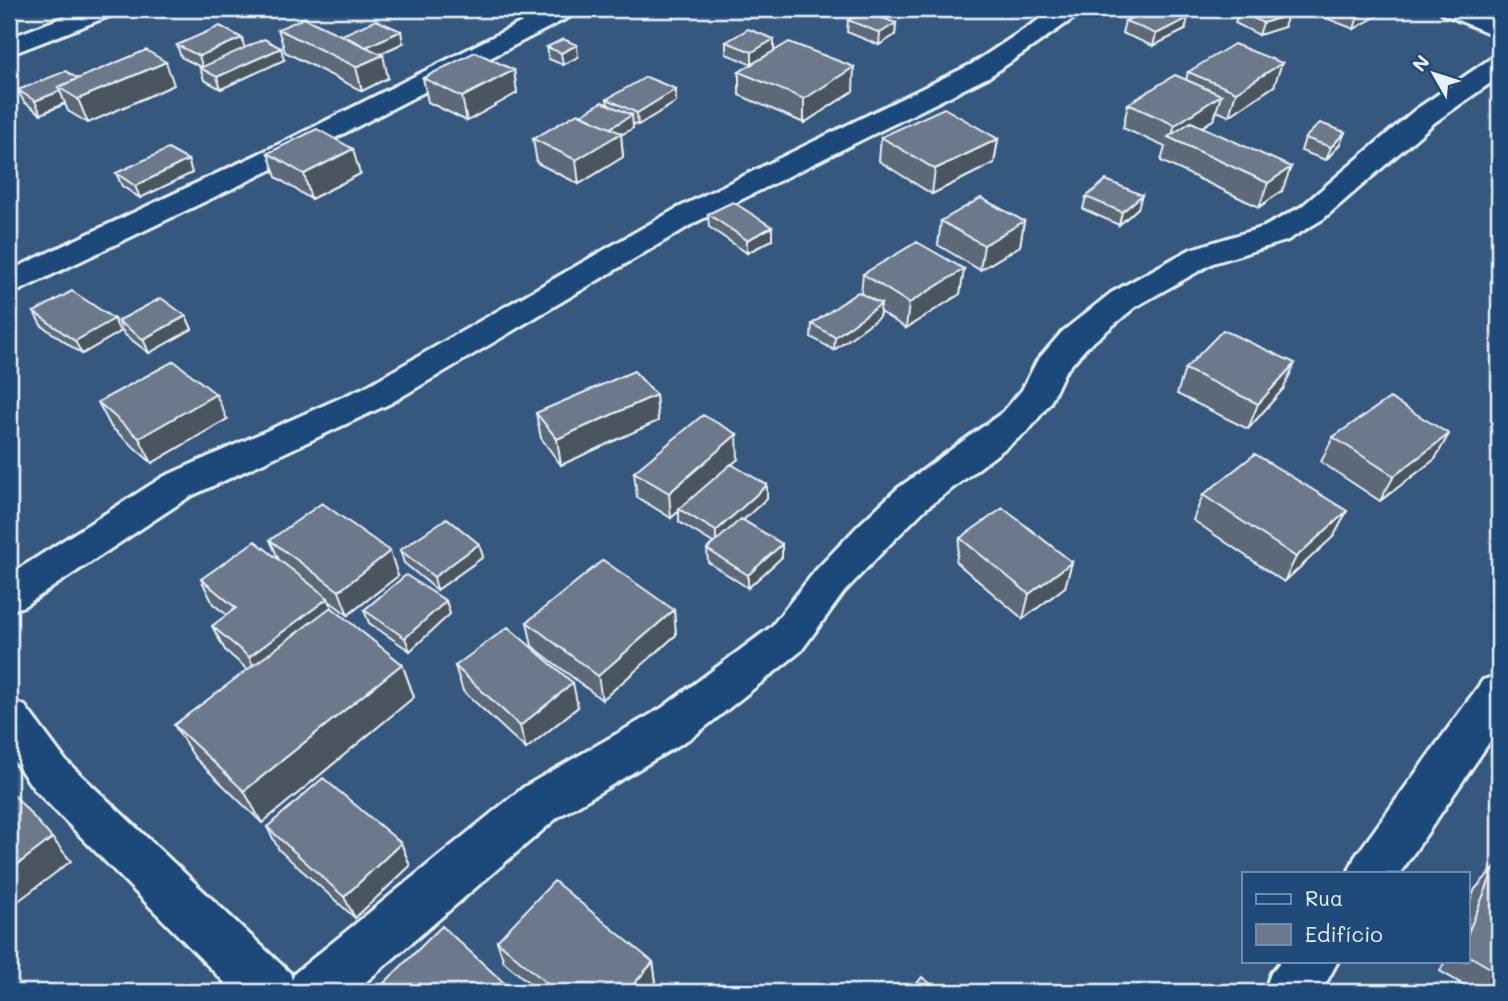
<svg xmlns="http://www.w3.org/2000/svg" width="1508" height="1001" font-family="Mali,sans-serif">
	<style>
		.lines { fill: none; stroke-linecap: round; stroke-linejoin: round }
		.street-casing { stroke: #e8f1f8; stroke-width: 6 }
		.street { fill: #1f4a7a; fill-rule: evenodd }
		.wall { fill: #5d6778; stroke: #e8f1f8; stroke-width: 2 }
		.shaded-wall { fill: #4c5461; stroke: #e8f1f8; stroke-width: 2 }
		.building { fill: #6c788b; stroke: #e8f1f8; stroke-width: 2 }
	</style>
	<rect width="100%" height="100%" fill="#36587f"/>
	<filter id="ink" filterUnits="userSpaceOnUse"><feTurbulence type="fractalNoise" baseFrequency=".0143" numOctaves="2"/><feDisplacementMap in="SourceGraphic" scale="14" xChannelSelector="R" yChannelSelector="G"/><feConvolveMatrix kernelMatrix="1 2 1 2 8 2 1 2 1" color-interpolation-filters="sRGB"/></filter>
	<g filter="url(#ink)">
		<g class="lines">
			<!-- street casing -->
			<g class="street-casing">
				<path id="street" d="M85 9H118L115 14 9 55V38Z
					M548 9H578L575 14 304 154 20 290 9 293V271L284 142Z
					M1055 9H1083L1080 14 990 76 696 222 391 403 189 497 24 606 9 611V575L163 477 365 387 674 210 972 64Z
					M1440 9H1472L1499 21V37L1443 14Z
					M1499 57V77L1435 122 1323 219 1286 241 1213 263 1135 307 1086 348 1064 373 1050 403 1029 430 925 509 886 548 844 592 801 651 694 736 558 817 354 992H234L34 789 9 754V700L25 706 66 761 290 973 292 980 295 973 524 787 662 708 771 627 816 570 858 526 897 489 1003 412 1022 390 1037 361 1062 332 1111 293 1191 249 1264 227 1301 207 1415 110 1490 59Z
					M1499 675V728L1400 873H1348L1355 857 1483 680Z
					M1281 961H1338L1321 992H1264L1271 973Z"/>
			</g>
			<!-- street -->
			<use href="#street" class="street"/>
		</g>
		<!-- wall -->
		<path class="wall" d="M793 9H809L803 13Z
			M1326 9H1387V10L1354 29 1323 17Z
			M1239 11 1284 27 1259 35 1235 23Z
			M848 20 896 23 895 35 879 45 847 32Z
			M1125 21 1185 30 1153 46 1122 33Z
			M278 29 342 35 403 43 380 54 388 78 362 91 285 52Z
			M726 42 774 51 853 91 804 123 739 95V72L752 64 726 54Z
			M177 45 245 48 284 60 221 89 204 80 200 68 201 67 181 57Z
			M547 47 578 57 563 65 549 59Z
			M514 70 517 93 467 121 428 102 423 78Z
			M1188 72 1274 86 1229 116 1217 111 1214 119 1202 127 1282 191 1259 207 1161 161 1165 147 1123 128 1128 104 1186 80Z
			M78 79 174 85 88 123 68 111 65 104 41 114 24 102 18 90Z
			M676 89V102L638 125 632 123 633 128 621 135 623 157 579 184 537 163 533 139 581 115 608 105 607 99Z
			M1345 132 1340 144 1326 160 1301 151 1305 138Z
			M881 137 998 139 994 163 932 194 879 161Z
			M268 153 360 174 311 199 276 177Z
			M188 160 192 173 140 198 122 186 116 173Z
			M1086 197 1138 208 1119 225 1083 209Z
			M708 214 772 240 747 253 709 227Z
			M941 221H1024L1020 246 980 270 938 245Z
			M964 269 960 294 906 328 880 312 879 317 834 350 811 337 812 324 861 294 863 274Z
			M34 312 120 332 82 354 41 325Z
			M186 316 192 329 149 353 124 334 118 321Z
			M1185 369 1284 388 1248 429 1177 394Z
			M656 395 658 421 561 465 541 438 536 413Z
			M98 402 227 419 152 463 111 427Z
			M1333 437 1435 459 1380 501 1321 462Z
			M738 459 732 464 767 498 743 520 782 544V557L748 588 708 562 707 549 713 543 679 522V511L671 518 637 497 634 472Z
			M1203 495 1334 536 1284 582 1193 520Z
			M960 538 1072 562 1065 587 1023 619 956 562Z
			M270 540 398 576 348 615 329 601 332 609 402 664 414 697 262 823 195 758 174 725 248 670 225 650 212 626 227 615 213 604 201 579 279 560Z
			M479 544 483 557 437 590 404 563 400 550Z
			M446 601 450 614 410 651 369 623 364 610Z
			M674 610 676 635 602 700 532 646 527 622Z
			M455 666 578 707 526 749 463 691Z
			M267 827 401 843 410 866 355 918 279 850Z
			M1495 867 1499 869V992H1476L1464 985 1474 992H1453L1462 984 1440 971 1445 961H1468V906L1475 889Z
			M497 941 653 962 656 982 647 992H540L504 962Z"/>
		<!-- shaded-wall -->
		<path class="shaded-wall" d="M1373 9H1387V10L1354 29 1358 17Z
			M1288 15 1284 27 1259 35 1263 23Z
			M1188 18 1185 30 1153 46 1156 34Z
			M896 23 895 35 879 45 880 33Z
			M401 31 403 43 369 59 366 47Z
			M242 38 245 50 203 68 199 56Z
			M774 39V51L752 64V52Z
			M577 45 578 57 563 65 561 53Z
			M281 48 284 60 221 89 217 77Z
			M383 55 388 78 362 91 356 67Z
			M166 62 174 85 88 123 78 99Z
			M1282 63 1274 86 1229 116 1236 92Z
			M854 67 853 91 804 123V99Z
			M514 70 517 93 467 121 462 97Z
			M676 89V102L638 125 637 113Z
			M60 91 65 103 41 114 35 101Z
			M1221 95 1214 119 1179 142 1171 138 1175 125Z
			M632 115 633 128 621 135 623 157 579 184 576 160 609 129Z
			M1345 132 1340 144 1326 160 1331 147Z
			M998 139 994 163 932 194 935 169Z
			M353 149 360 174 311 199 304 174Z
			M188 160 192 173 140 198 135 186Z
			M1291 167 1282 191 1259 207 1268 183Z
			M1142 195 1138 208 1119 225 1122 212Z
			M1024 221 1020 246 980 270 984 245Z
			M772 227V240L747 253V240Z
			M964 269 960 294 906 328 909 303Z
			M881 304 879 317 834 350 835 337Z
			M186 316 192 329 149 353 143 339Z
			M114 319 120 332 82 354 75 341Z
			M1295 363 1284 388 1248 429 1258 404Z
			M216 394 227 419 152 463 139 438Z
			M656 395 658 421 561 465 557 439Z
			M737 434 738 459 680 510 679 509V511L671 518 669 493Z
			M1449 434 1435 459 1380 501 1394 476Z
			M767 485V498L716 545V531Z
			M1347 511 1334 536 1284 582 1296 557Z
			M479 544 483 557 437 590 434 577Z
			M782 544V557L748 588V575Z
			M390 551 398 576 348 615 339 591Z
			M1072 562 1065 587 1023 619 1029 594Z
			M328 598 338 623 261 681 249 657Z
			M446 601 450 614 410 651 405 638Z
			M674 610 676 635 602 700 598 676Z
			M402 664 414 697 262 823 244 791Z
			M573 683 578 707 526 749 520 726Z
			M52 838 71 861 9 908V871Z
			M401 843 410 866 355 918 344 897Z
			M653 962 656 982 647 992H627Z"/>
		<!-- building -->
		<path class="building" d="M1149 9H1167L1188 18 1156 34 1125 21Z
			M1245 9H1276L1288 15 1263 23 1239 11Z
			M1337 9H1373L1358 17Z
			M864 11 896 23 880 33 848 20Z
			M304 18 383 55 356 67 278 29Z
			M376 20 401 31 366 47 342 35Z
			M220 26 242 38 199 56 177 45Z
			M748 29 774 39 752 52 726 42Z
			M264 39 281 48 217 77 200 68Z
			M563 39 577 45 561 53 547 47Z
			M789 42 854 67 804 99 739 72Z
			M1234 44 1282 63 1236 92 1188 72Z
			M146 50 166 62 78 99 58 87Z
			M475 52 514 70 462 97 423 78Z
			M66 71 78 79 58 87 60 91 35 101 18 90Z
			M1175 75 1221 95 1175 125 1128 104Z
			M646 77 676 89 637 113 607 99Z
			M602 102 632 115 610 128 581 115Z
			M944 108 998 139 935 169 881 137Z
			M578 113 621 133 576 160 533 139Z
			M1191 122 1291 167 1268 183 1168 137Z
			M1320 123 1345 132 1331 147 1305 138Z
			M317 129 353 149 304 174 268 153Z
			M168 149 188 160 135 186 116 173Z
			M1106 180 1142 195 1122 212 1086 197Z
			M981 198 1024 221 984 245 941 221Z
			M733 202 772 227 747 240 708 214Z
			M917 242 964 269 909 303 863 274Z
			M72 291 114 319 75 341 34 312Z
			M858 292 881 304 835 337 812 324Z
			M161 298 186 316 143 339 118 321Z
			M1223 330 1295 363 1258 404 1185 369Z
			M174 361 216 394 139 438 98 402Z
			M634 371 656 395 557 439 536 413Z
			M1390 398 1449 434 1394 476 1333 437Z
			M703 415 737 434 669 493 634 472Z
			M1255 454 1347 511 1296 557 1203 495Z
			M731 464 767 485 716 531 679 509Z
			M322 503 390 551 339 591 270 540Z
			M1003 508 1072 562 1029 594 960 538Z
			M447 518 479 544 434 577 400 550Z
			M741 519 782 544 748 575 707 549Z
			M255 541 328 598 249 657 212 626 236 608 201 579Z
			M603 560 674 610 598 676 527 622Z
			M406 575 446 601 405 638 364 610Z
			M331 607 402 664 244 791 174 725Z
			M508 627 573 683 520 726 455 666Z
			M323 778 401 843 344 897 267 827Z
			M9 789 52 838 9 871Z
			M1495 867 1499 869V973L1468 955V933Z
			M554 881 653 962 627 992H557L497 941Z
			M442 926 514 992H375Z
			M922 977 941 992H910Z
			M1462 984 1474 992H1457Z"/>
	</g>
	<!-- margin -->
	<rect width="1508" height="1001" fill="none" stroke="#1f4a7a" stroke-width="35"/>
	<rect x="18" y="18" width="1473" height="966" fill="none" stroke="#e8f1f8" stroke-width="2.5" filter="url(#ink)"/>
	<!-- legend -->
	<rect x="1242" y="872" width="228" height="91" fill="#1f4a7a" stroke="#6f8dac" stroke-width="2"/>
	<rect x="1256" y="894" width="35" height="10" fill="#1f4a7a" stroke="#6f8dac" stroke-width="2"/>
	<text x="1305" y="906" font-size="21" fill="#e8f1f8">Rua</text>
	<rect x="1256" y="924" width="35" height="21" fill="#6c788b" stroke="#6f8dac" stroke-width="2"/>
	<text x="1305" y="942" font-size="21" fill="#e8f1f8">Edifício</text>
	<!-- north arrow -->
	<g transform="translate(1434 74) rotate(309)" stroke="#1f4a7a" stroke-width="5" paint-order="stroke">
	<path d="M0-5L12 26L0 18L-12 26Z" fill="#e8f1f8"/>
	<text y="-10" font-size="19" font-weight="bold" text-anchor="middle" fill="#e8f1f8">N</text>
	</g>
</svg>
